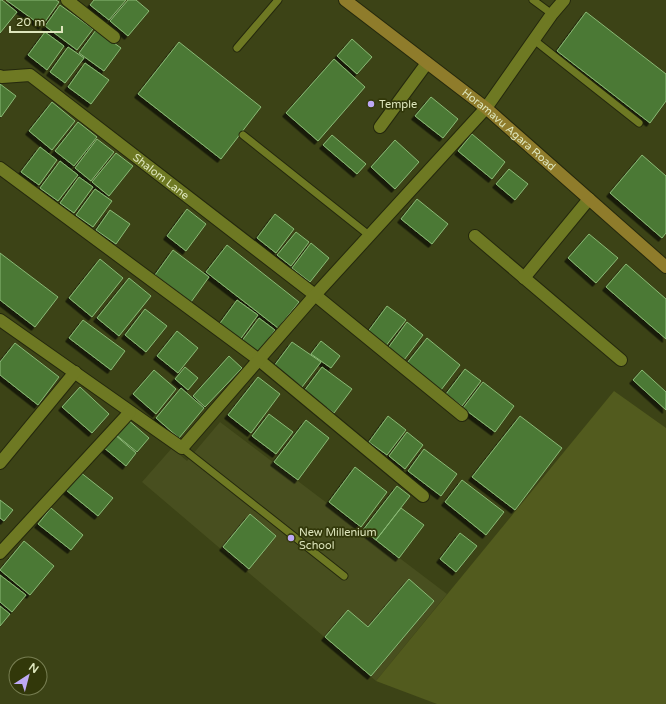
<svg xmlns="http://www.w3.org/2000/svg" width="666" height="704" font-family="'Varela Round',sans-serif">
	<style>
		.built { fill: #484f1f }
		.green { fill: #525b1e }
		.building { fill: #4c7936; stroke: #8aba75; filter: url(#shadow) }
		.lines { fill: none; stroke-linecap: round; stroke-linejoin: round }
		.lane-casing { stroke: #24280d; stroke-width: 9 }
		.street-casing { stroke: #24280d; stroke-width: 14 }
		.secondary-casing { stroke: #24280d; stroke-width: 14 }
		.lane { stroke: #6e7923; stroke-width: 7 }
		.street { stroke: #6e7923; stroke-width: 12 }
		.secondary { stroke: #8f7c2b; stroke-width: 12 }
		.poi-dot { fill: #bea9f5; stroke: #32380a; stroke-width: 1.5 }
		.labels { text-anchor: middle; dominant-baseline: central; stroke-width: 3.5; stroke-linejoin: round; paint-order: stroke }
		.poi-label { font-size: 11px; fill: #dee6bd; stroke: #32380a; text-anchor: start }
		.street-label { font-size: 11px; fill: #dee6bd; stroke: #32380a }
	</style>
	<defs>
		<filter id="shadow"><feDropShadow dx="-3.5" dy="3.5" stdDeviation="0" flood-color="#0009"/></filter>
	</defs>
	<rect width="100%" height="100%" fill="#3c4316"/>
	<!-- built -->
	<path class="built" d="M220 422 447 594 376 681 142 482 172 448 187 461Z"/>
	<!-- green -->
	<path class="green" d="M614 391 666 428V704H437L376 681Z"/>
	<!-- building -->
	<path class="building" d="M0 0H2L17 12 0 33Z
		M6 0H56L59 2 42 26Z
		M94 0H126L109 20 90 5Z
		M128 0H136L149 11 128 36 110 21Z
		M60 5 93 29 77 50 45 26Z
		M586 12 666 74V101L650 123 557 51Z
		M96 30 121 48 104 71 79 53Z
		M45 32 64 46 47 70 28 55Z
		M352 39 372 57 357 74 337 56Z
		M179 42 261 107 221 159 138 94Z
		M68 47 84 58 65 83 50 72Z
		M334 59 365 87 318 141 286 113Z
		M85 63 109 80 91 104 68 87Z
		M0 84 16 96 1 117 0 116Z
		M431 97 458 119 443 138 415 116Z
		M52 102 75 121 52 150 29 131Z
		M78 122 97 137 74 166 55 151Z
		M472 134 505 162 492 179 458 151Z
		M332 135 366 164 357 174 323 145Z
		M97 139 114 152 91 181 75 168Z
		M395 140 419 162 395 189 371 167Z
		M40 147 57 160 39 185 21 172Z
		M116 153 133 166 109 196 92 182Z
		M642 155 666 176V233L662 238 610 193Z
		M60 161 78 175 58 201 40 188Z
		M509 169 528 184 515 200 496 184Z
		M79 177 93 187 74 213 60 203Z
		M95 189 112 201 93 227 76 215Z
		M417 199 448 224 432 244 401 219Z
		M187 209 206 224 186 251 167 236Z
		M110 210 130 224 116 244 96 230Z
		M275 214 294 229 276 253 257 238Z
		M296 232 309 242 291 266 277 255Z
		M589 234 618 258 596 283 568 258Z
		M311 243 329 258 310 282 292 268Z
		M227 245 299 302 278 328 206 272Z
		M173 250 209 277 191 302 155 275Z
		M0 253 58 297 35 327 0 300Z
		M100 259 123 278 92 317 69 298Z
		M626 264 666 299V339L606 287Z
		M129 278 151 296 119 336 97 318Z
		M237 300 258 315 239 341 218 326Z
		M387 306 406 320 385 347 367 333Z
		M145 309 167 326 146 352 125 335Z
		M259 318 275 330 258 354 241 342Z
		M83 320 125 351 111 370 69 338Z
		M407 322 423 335 404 360 388 348Z
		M177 331 198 348 178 373 157 356Z
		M427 338 460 365 441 390 407 363Z
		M321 341 340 356 331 368 311 354Z
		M292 342 321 362 302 387 274 366Z
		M15 343 59 377 38 405 0 375V362Z
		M229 356 242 368 205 407 193 396Z
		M185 367 198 378 188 390 175 379Z
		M322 367 352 389 334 413 304 391Z
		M465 369 481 381 462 406 446 394Z
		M154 370 176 389 156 414 133 394Z
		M642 370 666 392V410L633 380Z
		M258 377 280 394 251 433 228 415Z
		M483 382 514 406 495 432 463 408Z
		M80 387 109 414 92 433 62 407Z
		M181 388 204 408 179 438 156 418Z
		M269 414 293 432 276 454 252 436Z
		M388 416 406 430 387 455 369 442Z
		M520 416 562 448 515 510 472 477Z
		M127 419 149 438 137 452 115 434Z
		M306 420 329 438 298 480 274 462Z
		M407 432 423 445 405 469 389 456Z
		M114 434 136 453 126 466 103 447Z
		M424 449 457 474 441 496 408 471Z
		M355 467 387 492 361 527 329 502Z
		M80 472 113 498 98 516 66 490Z
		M462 480 504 512 486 535 445 502Z
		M397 486 410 496 376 540 363 530Z
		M0 500 13 510 4 521 0 518Z
		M51 508 83 535 71 550 38 524Z
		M401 508 424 525 399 558 376 540Z
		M250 514 276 536 249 569 223 547Z
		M460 533 477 546 456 572 440 559Z
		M24 541 54 566 30 595 0 570Z
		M0 575 26 595 12 612 0 602Z
		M409 579 434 601 371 676 325 637 348 610 368 627Z
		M0 606 10 614 0 626Z"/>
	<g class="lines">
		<!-- lane casing -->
		<g class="lane-casing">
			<path id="lane" d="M533 0 552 14
				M534 40 639 123
				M237 48 278 0
				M243 135 370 236
				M182 448 344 576"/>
		</g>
		<!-- street casing -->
		<g class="street-casing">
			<g id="street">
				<path d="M67 0 114 37"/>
				<path id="s1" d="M0 76 2 77 30 75 315 295 462 415"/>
				<path d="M380 127 427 63"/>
				<path d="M0 168 259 360 423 496"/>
				<path d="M475 236 621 360"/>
				<path d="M524 278 589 199"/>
				<path d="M0 320 182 448 315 295 486 108 552 14 564 0"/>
				<path d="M0 463 75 372"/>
				<path d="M0 553 130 412"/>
			</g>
		</g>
		<!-- secondary casing -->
		<g class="secondary-casing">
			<g id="secondary">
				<path id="s2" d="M345 0 486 108 666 267"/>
			</g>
		</g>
		<!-- lane -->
		<use href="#lane" class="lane"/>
		<!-- street -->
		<use href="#street" class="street"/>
		<!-- secondary -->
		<use href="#secondary" class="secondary"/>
	</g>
	<!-- markers -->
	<g class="poi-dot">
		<circle cx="371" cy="104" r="4"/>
		<circle cx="291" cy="538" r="4"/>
	</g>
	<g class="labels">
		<!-- poi labels -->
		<g class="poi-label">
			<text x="379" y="104">Temple</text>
			<text x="299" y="532">New Millenium<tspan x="299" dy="13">School</tspan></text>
		</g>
		<!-- street labels -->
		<g class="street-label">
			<text stroke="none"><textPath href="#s2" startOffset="209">Horamavu Agara Road</textPath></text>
			<text stroke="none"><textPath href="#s1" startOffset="196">Shalom Lane</textPath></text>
		</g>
	</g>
	<!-- north arrow -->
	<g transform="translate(28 676) rotate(36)"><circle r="19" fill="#32380a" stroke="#777e52"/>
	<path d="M0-3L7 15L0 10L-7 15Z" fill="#bea9f5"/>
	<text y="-6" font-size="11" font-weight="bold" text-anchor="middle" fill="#dee6bd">N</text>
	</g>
	<!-- scale -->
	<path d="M10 26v6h52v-6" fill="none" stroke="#dee6bd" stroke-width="2"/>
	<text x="16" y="26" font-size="12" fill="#dee6bd" stroke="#32380a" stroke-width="3" paint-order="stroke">20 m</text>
</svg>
